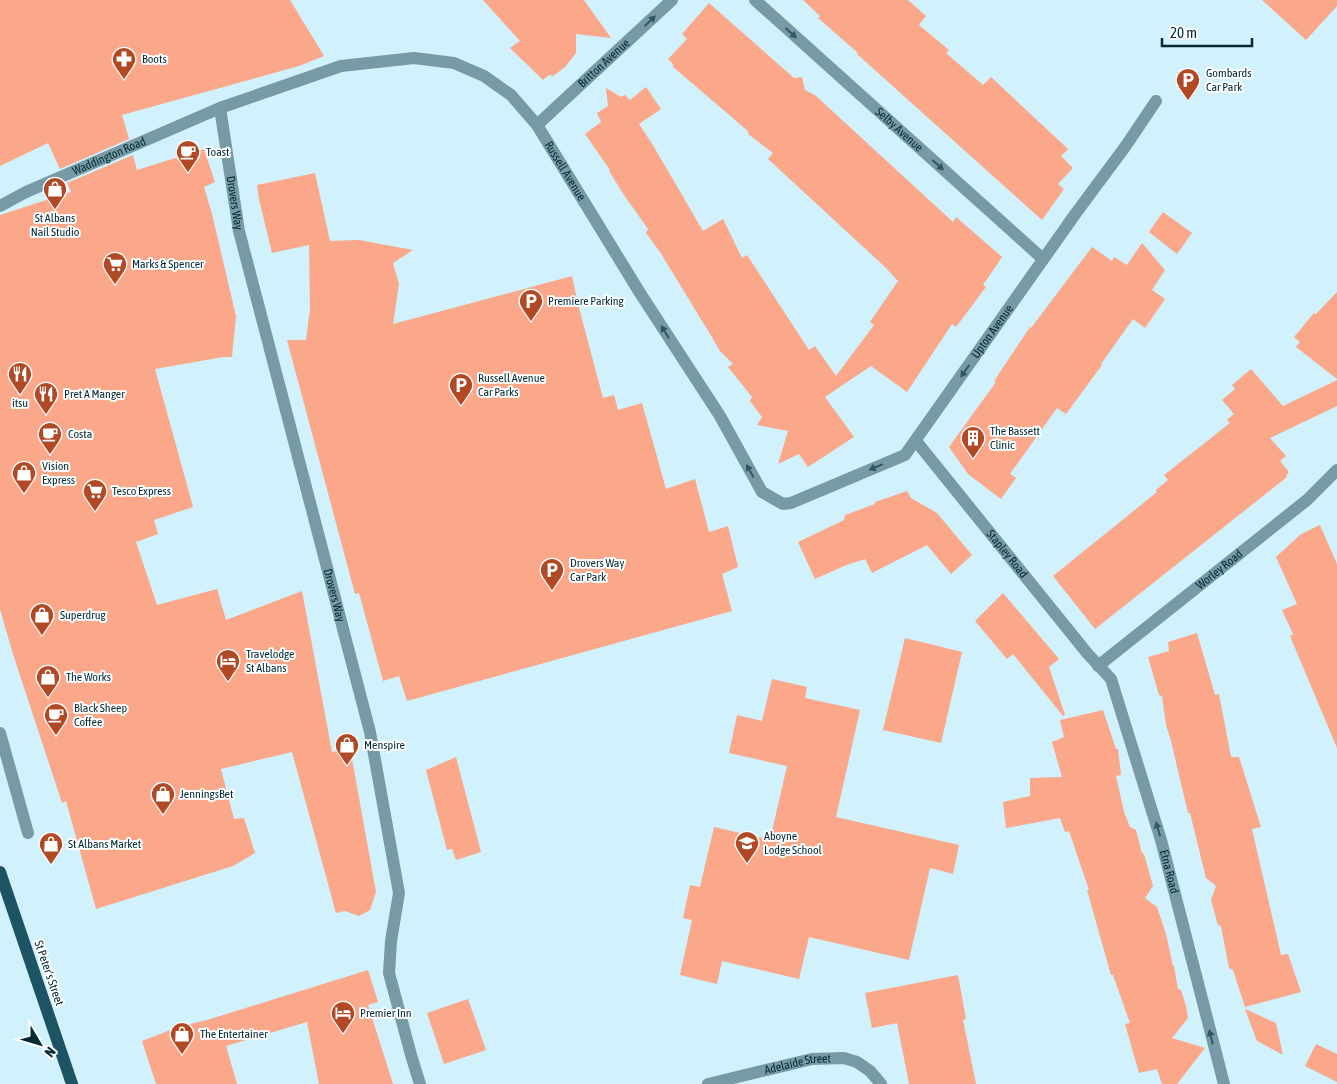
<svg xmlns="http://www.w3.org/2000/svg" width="1337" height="1084" font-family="'Asap Condensed',sans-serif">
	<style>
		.building { fill: #fba78a }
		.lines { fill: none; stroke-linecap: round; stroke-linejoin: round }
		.minor { stroke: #789aa4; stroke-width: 12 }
		.major { stroke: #1d5463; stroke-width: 12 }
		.oneway { fill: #325761 }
		.labels { text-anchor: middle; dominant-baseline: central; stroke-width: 4; stroke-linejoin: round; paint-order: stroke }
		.poi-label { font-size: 12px; fill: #042b35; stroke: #fff; text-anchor: start }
		.street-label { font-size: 12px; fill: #042b35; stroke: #fff }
	</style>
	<rect width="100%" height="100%" fill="#d1f1fc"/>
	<!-- building -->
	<path class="building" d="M0 0H290L324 56 299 66 122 115 129 139 60 169 48 143 0 166Z
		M483 0H584L611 38 576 34V53L565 67 553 76 549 75 543 80 510 48 520 41Z
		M803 0H908L926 16 919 25 949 50 946 53 983 85 991 77 1068 149 1061 156 1073 168 1058 184 1064 189 1042 220 857 54 858 53 818 18 820 16Z
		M1262 0H1337V6L1306 40Z
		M709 3 794 78 802 77 805 90 816 96 953 222 956 217 1002 257 983 285 986 287 956 327 952 324 907 392 871 366 825 397 854 437 808 467 799 454 778 464 788 431 757 425 762 417 750 401 752 397 728 367 733 364 720 351 713 339 660 252 646 233 648 229 624 195 609 171 610 170 585 134 601 122 597 113 608 106 606 88 621 97 625 95 630 100 646 87 661 109 639 124 654 147 703 231 723 219 742 258 747 255 809 350 815 346 836 376 874 325 870 322 898 281 884 266 768 159 773 153 748 134 749 132 672 66 674 65 668 59 687 39 682 34Z
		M204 149 215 182 204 187 212 214 236 316 232 357H223L155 369 193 507 154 520 158 534 136 542 157 605 217 589 226 620 302 591 332 752 343 750 352 759 376 892 370 910 359 916 345 911 336 913 292 752 221 769 234 819 244 818 255 853 233 866 96 909 66 801 62 803 12 651 0 609V215L71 192 67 183 133 155 137 170Z
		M315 173 330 241 359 240 413 250 393 263 399 284 393 324 572 276 579 308 603 398 614 395 618 410 642 403 666 489 695 479 709 532 728 526 738 567 722 574 732 611 407 701 399 676 383 681 359 593 355 594 287 340H306L310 309 309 245 272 253 259 199 257 185Z
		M1163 212 1192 233 1177 254 1149 232Z
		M1142 243 1165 270 1152 290 1165 299 1145 328 1133 319 1101 364 1102 365 1066 414 1057 408 1010 474 1016 478 1001 499 968 474 949 447 996 382 994 381 1030 327 1031 328 1092 247 1112 261 1114 257 1127 265Z
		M1337 292V379L1296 347 1300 342 1294 337 1314 313 1316 314Z
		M1251 369 1283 406 1337 380V406L1270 438 1286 456 1280 461 1289 472 1286 476 1287 477 1095 629 1053 576 1157 492 1156 490 1168 480 1164 475 1230 423 1227 420 1234 414 1222 400 1235 389 1232 385Z
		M907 491 911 498 937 513 972 555 951 574 927 545 872 573 865 559 844 566 815 579 798 542 844 520 845 515 875 504V502Z
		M1320 525 1337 564V748L1290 636 1293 634 1282 610 1297 604 1276 557 1301 534Z
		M1003 593 1059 659 1049 667 1065 715 1063 716 1013 654 1007 659 975 621Z
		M1197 633 1215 695 1219 694 1231 757H1239L1261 827 1252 829 1281 955 1288 954 1301 992 1245 1007 1233 970 1229 968 1221 926 1218 925 1211 900 1216 886 1206 878 1190 813H1188L1171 741 1166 725 1162 696 1159 695 1148 657 1169 651 1168 642Z
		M905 638 962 652 941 743 883 730Z
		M772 679 807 687 805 698 860 710 836 817 959 845 953 874 930 868 909 960 809 937 799 979 722 961 717 984 680 975 692 920 683 918 690 885 700 887 714 827 770 840 787 766 729 753 737 715 762 721Z
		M1103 710 1116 749H1118L1121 775 1116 776 1124 812 1130 827 1136 830 1142 853 1144 854 1153 886 1145 898 1157 907 1166 934 1173 966H1174L1178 989 1181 990 1186 1006 1188 1018 1172 1038 1205 1048 1177 1084H1162L1157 1069 1139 1073 1125 1024 1130 1023 1113 975H1111L1087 890H1089L1069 831 1065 832 1060 818 1006 828 1003 802 1030 796V778L1062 777 1052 742 1064 737 1060 720Z
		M456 757 481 852 456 860 452 849 447 850 426 770Z
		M368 970 378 1002 368 1005 393 1084H319L307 1022 226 1046 237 1084H156L142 1041 178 1027 207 1020Z
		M958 975 966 1019 963 1020 976 1084H909L897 1023 872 1028 865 993Z
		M468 999 486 1050 444 1064 427 1013Z
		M1245 1009 1276 1023 1283 1055 1257 1041Z
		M1316 1044 1337 1054V1082L1305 1066Z"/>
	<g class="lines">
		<!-- minor -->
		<g class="minor">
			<path id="s1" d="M755 0 1043 259"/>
			<path id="s2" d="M220 108 239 231 370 732 399 893 391 941 389 973 411 1055 420 1084"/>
			<path id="s3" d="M537 125 672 0"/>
			<path id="s4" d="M0 206 26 192 220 108 341 66 414 58 454 63 484 76 511 95 537 125 640 293 720 416 762 492 783 504 791 503 905 455 1076 213 1125 147 1156 101"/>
			<path id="s5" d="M916 441 1087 653 1111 679 1161 840 1224 1084"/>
			<path id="s6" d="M1098 666 1307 500 1337 470"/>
			<path d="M0 733 28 833"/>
			<path id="s7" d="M708 1084 812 1059 844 1058 857 1062 870 1071 881 1084"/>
		</g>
		<!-- major -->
		<path class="major" d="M0 872 72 1084"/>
	</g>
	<!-- one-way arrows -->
	<defs><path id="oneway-solid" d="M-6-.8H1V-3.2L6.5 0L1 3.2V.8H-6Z" transform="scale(1.25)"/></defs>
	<g class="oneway">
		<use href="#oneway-solid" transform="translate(650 21) rotate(-43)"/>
		<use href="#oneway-solid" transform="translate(791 33) rotate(42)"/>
		<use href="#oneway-solid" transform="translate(938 165) rotate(42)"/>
		<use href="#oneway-solid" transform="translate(665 332) rotate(-122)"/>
		<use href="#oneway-solid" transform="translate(965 371) rotate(125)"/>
		<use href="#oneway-solid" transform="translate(876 467) rotate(157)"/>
		<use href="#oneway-solid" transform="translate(750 471) rotate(-119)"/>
		<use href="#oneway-solid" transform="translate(1158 829) rotate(-107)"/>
		<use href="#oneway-solid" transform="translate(1211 1037) rotate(-104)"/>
	</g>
	<!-- icons -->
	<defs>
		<g id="pharmacy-pin" transform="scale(1.25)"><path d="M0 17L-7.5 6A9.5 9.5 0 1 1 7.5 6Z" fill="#b04924" stroke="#fff"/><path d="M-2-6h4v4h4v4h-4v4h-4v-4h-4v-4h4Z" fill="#fff"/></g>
		<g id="parking-pin" transform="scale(1.25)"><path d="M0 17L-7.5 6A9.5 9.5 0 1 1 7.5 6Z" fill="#b04924" stroke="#fff"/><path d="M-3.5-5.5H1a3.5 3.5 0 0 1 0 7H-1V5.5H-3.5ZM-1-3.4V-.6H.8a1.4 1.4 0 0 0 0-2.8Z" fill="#fff"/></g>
		<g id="cafe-pin" transform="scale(1.25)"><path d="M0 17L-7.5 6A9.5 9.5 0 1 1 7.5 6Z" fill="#b04924" stroke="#fff"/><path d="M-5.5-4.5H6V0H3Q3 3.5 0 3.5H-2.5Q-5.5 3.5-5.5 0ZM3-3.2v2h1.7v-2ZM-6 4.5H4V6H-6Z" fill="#fff"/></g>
		<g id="shop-pin" transform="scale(1.25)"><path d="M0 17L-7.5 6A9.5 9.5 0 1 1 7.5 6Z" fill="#b04924" stroke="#fff"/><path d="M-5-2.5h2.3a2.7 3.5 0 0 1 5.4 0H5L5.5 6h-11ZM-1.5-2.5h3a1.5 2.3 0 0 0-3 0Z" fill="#fff"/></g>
		<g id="supermarket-pin" transform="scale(1.25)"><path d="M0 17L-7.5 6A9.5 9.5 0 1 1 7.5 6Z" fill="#b04924" stroke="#fff"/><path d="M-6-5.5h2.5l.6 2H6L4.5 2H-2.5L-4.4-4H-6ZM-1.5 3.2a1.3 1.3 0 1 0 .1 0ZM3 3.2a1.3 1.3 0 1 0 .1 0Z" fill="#fff"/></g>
		<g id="restaurant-pin" transform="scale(1.25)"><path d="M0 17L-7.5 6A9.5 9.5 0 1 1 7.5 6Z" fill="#b04924" stroke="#fff"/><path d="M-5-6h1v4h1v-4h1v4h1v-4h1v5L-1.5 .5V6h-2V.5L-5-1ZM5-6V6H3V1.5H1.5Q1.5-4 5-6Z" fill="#fff"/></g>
		<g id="building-pin" transform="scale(1.25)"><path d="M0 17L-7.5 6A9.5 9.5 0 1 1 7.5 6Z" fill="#b04924" stroke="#fff"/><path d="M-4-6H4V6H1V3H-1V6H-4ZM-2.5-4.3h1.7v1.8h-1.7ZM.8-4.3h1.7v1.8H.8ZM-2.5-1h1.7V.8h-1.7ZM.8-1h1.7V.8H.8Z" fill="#fff"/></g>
		<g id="hotel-pin" transform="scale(1.25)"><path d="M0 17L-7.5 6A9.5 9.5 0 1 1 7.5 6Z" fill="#b04924" stroke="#fff"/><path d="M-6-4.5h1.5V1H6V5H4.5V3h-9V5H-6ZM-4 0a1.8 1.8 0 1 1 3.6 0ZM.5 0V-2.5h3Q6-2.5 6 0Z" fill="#fff"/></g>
		<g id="school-pin" transform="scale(1.25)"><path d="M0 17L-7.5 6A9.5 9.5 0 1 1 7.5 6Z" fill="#b04924" stroke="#fff"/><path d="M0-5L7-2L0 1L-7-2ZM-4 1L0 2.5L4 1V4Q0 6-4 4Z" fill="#fff"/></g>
	</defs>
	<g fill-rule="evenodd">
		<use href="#pharmacy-pin" x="124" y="59"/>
		<use href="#parking-pin" x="1188" y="80"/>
		<use href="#cafe-pin" x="188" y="152"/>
		<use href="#shop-pin" x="55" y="189"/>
		<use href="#supermarket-pin" x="115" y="264"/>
		<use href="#parking-pin" x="531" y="301"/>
		<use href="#restaurant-pin" x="20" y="374"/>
		<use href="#parking-pin" x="461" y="385"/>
		<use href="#restaurant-pin" x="46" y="394"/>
		<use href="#cafe-pin" x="50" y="434"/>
		<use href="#building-pin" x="973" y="438"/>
		<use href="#shop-pin" x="24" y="473"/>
		<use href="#supermarket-pin" x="95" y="491"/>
		<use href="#parking-pin" x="552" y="570"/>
		<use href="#shop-pin" x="42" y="615"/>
		<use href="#hotel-pin" x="228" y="661"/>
		<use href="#shop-pin" x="48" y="677"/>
		<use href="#cafe-pin" x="56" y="715"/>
		<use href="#shop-pin" x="347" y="745"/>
		<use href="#shop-pin" x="163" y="794"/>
		<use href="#school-pin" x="747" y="843"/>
		<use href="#shop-pin" x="51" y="844"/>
		<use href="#hotel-pin" x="343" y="1013"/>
		<use href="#shop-pin" x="182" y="1034"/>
	</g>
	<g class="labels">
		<!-- poi labels -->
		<g class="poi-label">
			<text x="142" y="59">Boots</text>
			<text x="1206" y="73">Gombards<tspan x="1206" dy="14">Car Park</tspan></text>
			<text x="206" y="152">Toast</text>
			<text x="55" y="218" text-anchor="middle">St Albans<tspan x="55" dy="14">Nail Studio</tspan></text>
			<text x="132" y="264">Marks &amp; Spencer</text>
			<text x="548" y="301">Premiere Parking</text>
			<text x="478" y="378">Russell Avenue<tspan x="478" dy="14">Car Parks</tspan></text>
			<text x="64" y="394">Pret A Manger</text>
			<text x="20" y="403" text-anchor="middle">itsu</text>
			<text x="990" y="431">The Bassett<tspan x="990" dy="14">Clinic</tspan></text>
			<text x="68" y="434">Costa</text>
			<text x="42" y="466">Vision<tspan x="42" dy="14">Express</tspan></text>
			<text x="112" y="491">Tesco Express</text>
			<text x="570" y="563">Drovers Way<tspan x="570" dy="14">Car Park</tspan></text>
			<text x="60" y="615">Superdrug</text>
			<text x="246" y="654">Travelodge<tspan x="246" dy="14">St Albans</tspan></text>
			<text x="66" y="677">The Works</text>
			<text x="74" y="708">Black Sheep<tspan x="74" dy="14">Coffee</tspan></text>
			<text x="364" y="745">Menspire</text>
			<text x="180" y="794">JenningsBet</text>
			<text x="764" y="836">Aboyne<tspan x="764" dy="14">Lodge School</tspan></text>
			<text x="68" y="844">St Albans Market</text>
			<text x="360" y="1013">Premier Inn</text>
			<text x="200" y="1034">The Entertainer</text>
		</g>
		<!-- street labels -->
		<g class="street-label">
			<text stroke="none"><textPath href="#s3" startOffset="91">Britton Avenue</textPath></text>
			<text stroke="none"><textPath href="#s1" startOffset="194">Selby Avenue</textPath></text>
			<text stroke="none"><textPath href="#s4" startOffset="120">Waddington Road</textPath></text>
			<text stroke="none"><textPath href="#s4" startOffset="642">Russell Avenue</textPath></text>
			<text stroke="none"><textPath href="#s2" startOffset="96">Drovers Way</textPath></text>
			<text stroke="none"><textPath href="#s4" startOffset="1326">Upton Avenue</textPath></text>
			<text stroke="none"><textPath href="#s5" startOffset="145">Stapley Road</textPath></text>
			<text stroke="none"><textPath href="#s6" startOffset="155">Worley Road</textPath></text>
			<text stroke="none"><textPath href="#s2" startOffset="501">Drovers Way</textPath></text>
			<text stroke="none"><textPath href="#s5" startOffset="509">Etna Road</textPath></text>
			<text transform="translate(49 973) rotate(71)">St Peter's Street</text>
			<text stroke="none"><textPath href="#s7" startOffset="92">Adelaide Street</textPath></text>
		</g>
	</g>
	<!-- north arrow -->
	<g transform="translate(40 1044) rotate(128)" stroke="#ffffff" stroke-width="4" paint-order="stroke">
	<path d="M0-4L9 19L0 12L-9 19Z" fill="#042b35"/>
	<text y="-8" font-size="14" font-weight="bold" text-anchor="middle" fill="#042b35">N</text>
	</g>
	<!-- scale -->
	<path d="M1162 38v8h90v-8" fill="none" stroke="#042b35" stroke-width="2.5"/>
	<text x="1170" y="38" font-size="15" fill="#042b35" stroke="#ffffff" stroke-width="4" paint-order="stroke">20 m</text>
</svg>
